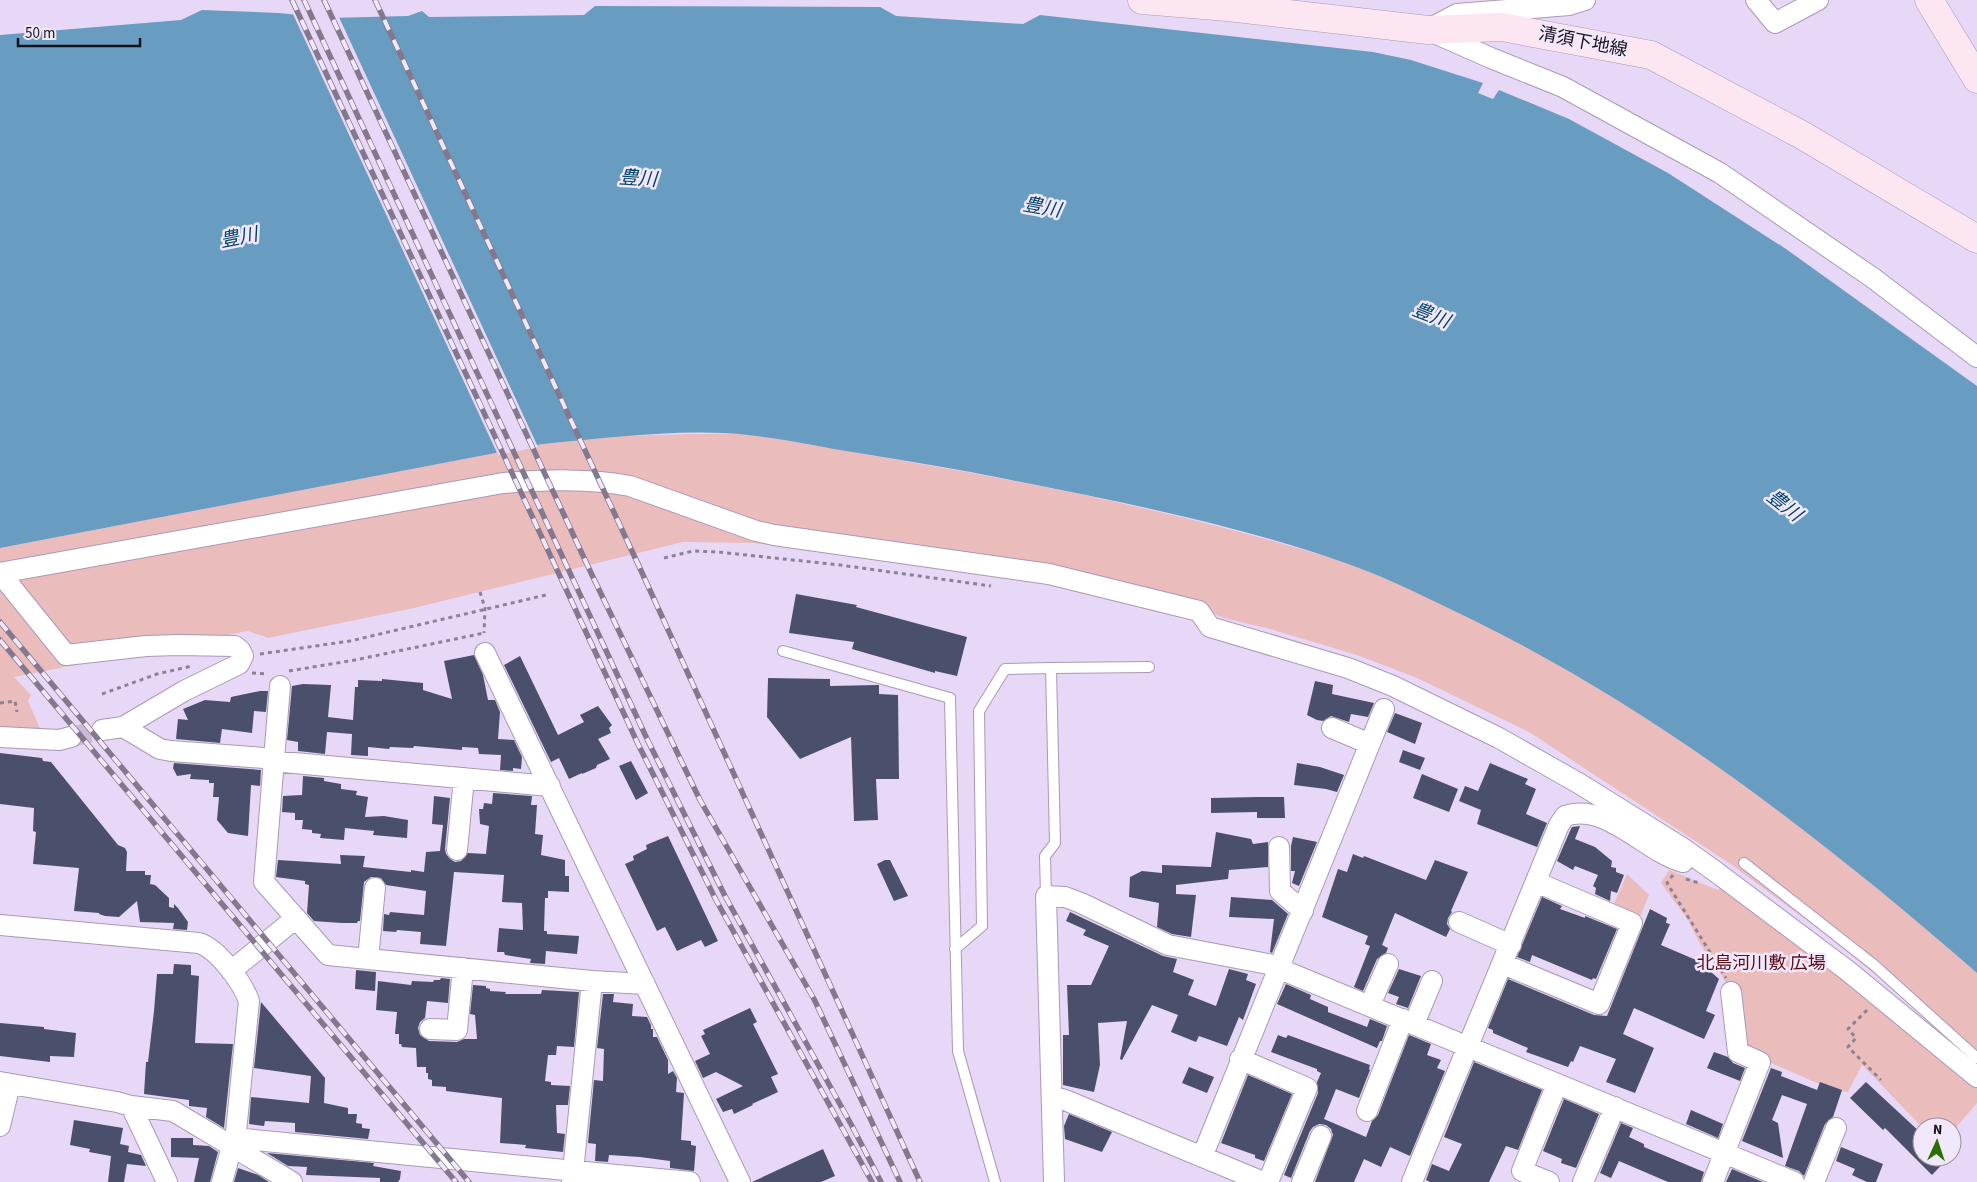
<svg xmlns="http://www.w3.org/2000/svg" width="1977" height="1182" font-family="'Source Sans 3','Noto Sans JP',sans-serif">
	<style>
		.green { fill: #eabcbc }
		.water { fill: #699cc1 }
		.pier { fill: #e8d8f7 }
		.building { fill: #4a506b }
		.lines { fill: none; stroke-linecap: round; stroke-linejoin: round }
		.minor-tunnel { stroke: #c9bad6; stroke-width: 20; stroke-dasharray: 20 10; stroke-linecap: butt }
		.service-casing { stroke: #a999b6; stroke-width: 12 }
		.minor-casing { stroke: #a999b6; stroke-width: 22 }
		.secondary-casing { stroke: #a999b6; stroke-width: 29 }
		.path { stroke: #8d8197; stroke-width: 3; stroke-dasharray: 4 4; stroke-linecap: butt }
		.service { stroke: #fff; stroke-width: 10 }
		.minor { stroke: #fff; stroke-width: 20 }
		.secondary { stroke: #fbe6f2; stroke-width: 28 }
		.rail-casing { stroke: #83788d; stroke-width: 5.5 }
		.rail { stroke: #f2e8fb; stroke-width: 4; stroke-dasharray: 11; stroke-linecap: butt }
		.labels { text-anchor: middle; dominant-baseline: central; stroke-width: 5; stroke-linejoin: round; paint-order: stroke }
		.street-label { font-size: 18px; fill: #17111b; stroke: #f2e8fb }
		.park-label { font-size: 18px; fill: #5a0d19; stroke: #f2e8fb }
		.water-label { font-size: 19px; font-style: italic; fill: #004367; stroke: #f2e8fb }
	</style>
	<rect width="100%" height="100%" fill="#e8d8f7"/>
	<!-- green -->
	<path class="green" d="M692 434C711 434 730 433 749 435 789 440 829 448 869 455 914 463 959 470 1003 479 1083 494 1161 511 1240 532 1280 543 1319 553 1357 567 1587 657 1792 812 1977 973V1065L1910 1002 1816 927 1732 865 1529 732 1417 678 1357 655 1270 629 1224 618 1216 615 1205 602 1040 566 1038 577 754 543 683 542 414 608 268 638 248 631 14 677 31 695 28 701 43 735 0 730V548L543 444 624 436Z
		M1669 870 1718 890 1722 886 1844 977 1977 1086V1103L1952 1132V1127H1922L1862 1065 1848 1092 1833 1090 1739 1049 1729 989 1721 974 1700 944 1688 920 1661 883Z
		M1627 874 1649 895 1640 917 1613 906Z"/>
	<!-- water -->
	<path class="water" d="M595 6 880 7 896 16 1023 24 1040 15 1373 52 1411 60 1483 83 1478 93 1493 99 1499 90 1569 119 1668 173 1786 249 1977 386V973C1822 838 1658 711 1473 620 1433 601 1393 580 1351 565 1239 525 1122 502 1006 479 957 469 907 461 858 453 821 447 785 439 748 435 682 428 610 438 543 444L0 548V35L181 20 202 10 279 13 328 18 408 16 422 11 429 17 584 15Z"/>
	<!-- pier -->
	<path class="pier" d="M292 12 338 15 538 447 498 455Z"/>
	<!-- building -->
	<path class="building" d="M796 594 857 605 856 607 967 637 957 676 935 671V673L852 649 854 642 789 633Z
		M474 655 483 675 488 700H495L500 712 498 739 514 740 522 757 521 769 513 768V771L500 770 501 755 479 754 478 748 462 747V750L414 746 413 748 390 747 389 749 368 747V756L351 755 352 734 327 732 325 754 298 751V742L287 740 292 686 303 684 331 685 328 717 353 720 355 687H358V680L382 681V679L423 683V690L452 699 444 661Z
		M520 656 558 735 584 722 580 715 598 706 612 725 609 728 611 733 598 739 610 759 597 765 596 768 582 774V773L569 779 559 758 551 762 504 665Z
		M768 678 830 679V686L877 685H879V694L898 695 899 779H876L878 820 854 821 851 737 800 759 767 717Z
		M1315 681 1333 685 1332 694 1374 703 1368 717 1351 714 1349 722 1331 716 1323 721 1317 720 1307 715Z
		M260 691H268L266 712 254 711 252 733 222 729 220 743 176 739 178 719 188 720 183 709 205 700 230 702 231 697Z
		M1395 713 1422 723 1415 744 1387 732Z
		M1403 750 1425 758 1420 770 1399 762Z
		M0 753 42 758 43 761 51 762 118 845 125 848 127 852 126 871H145V875H151L150 884 155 885 169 898V907L174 908V904L178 908 188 922 187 930 173 929 174 923 140 922 137 901 119 917 105 916 99 914V913L74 911 79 868 33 864 36 832 33 831 34 808 0 804Z
		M631 761 648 793 636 800 619 766Z
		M174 763 261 770 260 786 251 785 248 836 228 833 217 820 219 797H213L214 783H209V780L190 779 191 774 177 776 173 768Z
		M1297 763 1320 767 1344 775 1337 792 1326 789 1294 785Z
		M1490 763 1528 779 1525 784 1536 789 1526 814 1547 823 1537 847 1477 824 1481 810 1459 801 1465 786 1478 791Z
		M1422 774 1458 789 1449 812 1413 798Z
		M303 776 324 778V781L341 784V789L357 791 356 795 368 797 365 817 384 816 408 820 407 838 373 835 374 831 345 828 344 840 320 838 321 834 312 833V830L302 829 303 820H295V813L282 812 283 796 302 795Z
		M493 793 532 796 531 805H537L535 834 543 835 541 855 565 860V876H569V892L548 891V898H545L544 931H547V934L579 936 577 954 546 951 545 964 530 963 531 959 505 955 504 952H497L499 928 523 930 522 903 502 902 504 875 454 872 446 946 420 944 421 932 397 930 396 932 383 931 384 914 389 915 390 912 424 915 426 891 386 885 381 878 371 877 364 882 360 921H358L357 923H342L327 922 314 921 307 913 309 885 305 884V881L276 877 278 860 341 864 340 855 365 856 363 867 411 872V870L424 872 426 852 440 851 443 825 432 824 434 796 450 798 445 849 446 854 450 859 455 862 461 861 468 853 486 854 489 826 480 824 479 809H483L484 803 492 804Z
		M1257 797H1284L1285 818H1257V812L1211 813V798Z
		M1580 826 1575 839 1595 847 1612 861 1611 867 1616 868V872L1624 875 1617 893 1611 891 1610 901 1595 894 1596 888 1593 886 1598 875 1575 866 1573 870 1557 861 1570 831 1572 827Z
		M1216 832 1251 839 1253 844 1268 842V867L1229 870 1228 879 1176 885V894L1196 895 1191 937 1172 934 1157 927 1159 903 1129 897 1130 877 1142 871 1162 873V865L1211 867Z
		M668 836 718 941 705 947 701 940 677 951 665 927 657 931 625 864 634 860 633 856 647 849 646 845Z
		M1293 837 1317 842 1299 886 1292 883 1295 871H1291V846Z
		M1353 854 1363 858 1364 856 1426 880 1435 860 1468 872 1451 911 1452 912 1448 918 1447 924 1450 929 1446 937 1395 913 1382 945 1388 948 1386 953 1377 959 1363 991 1354 987 1370 946 1365 944 1368 936 1322 917 1338 869 1347 872Z
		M885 860H890L908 896 894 901 877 864Z
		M1231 897 1272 900 1288 914 1272 953 1270 952 1274 919 1229 917Z
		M1542 897 1562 906 1560 909 1585 918V916L1617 929 1596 979 1593 978 1592 980 1532 955 1530 962 1517 957Z
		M1650 909 1667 918 1666 923 1670 924 1661 945 1710 966 1711 972 1719 979 1706 1011 1715 1015 1704 1039 1634 1008 1623 1034 1654 1048 1635 1093 1606 1082 1616 1059 1580 1046 1573 1062 1571 1061 1568 1067 1526 1052 1528 1048 1493 1033V1030L1488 1028 1508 979 1594 1015 1607 1016Z
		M1070 912 1163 956 1177 959 1173 972 1194 980 1188 995 1216 1006 1229 969 1248 974 1246 980 1256 984 1243 1020 1239 1017 1227 1046 1199 1036 1196 1042 1171 1032 1178 1015 1152 1005 1122 1060 1120 1059 1127 1021 1098 1023 1100 1065 1094 1092 1063 1085V1035H1069L1067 985H1091L1109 946 1083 935 1086 930 1066 921Z
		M174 964 191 965V975L199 976 195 1043 233 1044 224 1128 206 1117 207 1108 189 1106V1100L144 1094 146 1062H148L154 1011 157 974H173Z
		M1399 969 1421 976 1408 1008 1396 1004 1399 997 1388 993Z
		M356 970 376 972 375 991 355 989Z
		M441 978 450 979 448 1003 427 1001 425 1018 420 1022 418 1028 420 1035 429 1041 457 1042 464 1039H477L475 1015 470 1014 473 985 486 986V988L490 989V991L506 992 505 994H541L542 990 579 992 574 1047 557 1046 556 1055H548L545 1081 551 1082V1085L570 1086 568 1105H556L557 1133 565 1134 563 1152 525 1148 526 1145 500 1143 502 1098 446 1091V1087L432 1086V1080L428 1079V1073H426V1067H417L416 1048 402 1047 401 1044H399V1034H395L397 1012 376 1010 378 981 411 985 412 981 433 982 434 980H440Z
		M1286 984 1311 995 1310 999 1328 1007V1012L1367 1027 1370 1019 1387 1026 1382 1041H1380L1377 1048 1277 1004Z
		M603 994H614L613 1002 633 1004 632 1016 647 1017 651 1025V1029H653V1037H657L668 1060V1074L673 1071 677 1078 676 1092 684 1093 681 1140 691 1141V1145L696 1146 694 1171 670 1168V1161L640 1157 609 1155 608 1162 595 1161 596 1144 588 1143 594 1080 603 1081 604 1049 597 1048Z
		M261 1002 325 1078 324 1103 348 1108V1114H357L356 1123 362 1124V1128L370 1129 368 1139 295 1132V1123L265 1121 264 1126 249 1124 251 1097 309 1103 311 1076 254 1068Z
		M750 1008 757 1022 753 1024 778 1074 771 1077 778 1092 752 1104 753 1105 734 1114 732 1109 723 1112 716 1099 743 1086 716 1072 703 1078 695 1061 710 1054 701 1036 705 1034 703 1030Z
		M0 1023 44 1027V1029L76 1033 74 1057 50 1056V1062L0 1056Z
		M1278 1035 1286 1038 1288 1035 1370 1065 1369 1069 1370 1070 1359 1098 1336 1089 1324 1119 1366 1137 1372 1121 1378 1115 1409 1035 1431 1044 1427 1055 1441 1060 1437 1068 1445 1071 1410 1156 1390 1147 1381 1167 1364 1159 1354 1182H1315L1333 1135 1331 1129 1326 1125 1319 1124 1313 1127 1310 1131 1291 1178 1284 1175 1318 1093 1317 1082 1321 1073 1317 1071V1069L1271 1052Z
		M1714 1052 1728 1057 1733 1063 1745 1068 1740 1081 1707 1068Z
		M1474 1062 1542 1090 1518 1150 1506 1146 1489 1182H1430L1426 1180 1432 1164 1449 1171 1462 1144 1444 1137Z
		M1189 1067 1214 1077 1207 1093 1182 1083Z
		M1771 1068 1782 1072 1781 1076 1817 1090 1820 1082 1842 1090 1833 1117 1825 1124 1804 1176 1799 1171 1785 1166 1807 1104 1782 1095 1772 1120 1778 1123 1783 1158 1742 1141Z
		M1248 1075 1292 1094 1264 1161 1255 1158V1155L1221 1143Z
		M1866 1082 1922 1134V1157H1949L1932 1175 1885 1128 1883 1130 1850 1098Z
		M1564 1099 1599 1114 1576 1168 1561 1163 1562 1159 1543 1151Z
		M1691 1110 1723 1124 1718 1138 1686 1124Z
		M1069 1114 1112 1132 1102 1152 1065 1139 1064 1126Z
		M74 1120 123 1128 120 1144 129 1146 128 1152 141 1155 146 1166 127 1164 124 1182H108L111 1156 89 1152 90 1149 70 1145Z
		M1621 1123 1633 1128 1629 1137 1644 1144V1147L1704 1172 1701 1182H1668L1619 1161 1611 1178 1600 1173Z
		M171 1138H193V1145L209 1146 218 1152 210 1182H194L199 1158 171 1157Z
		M1841 1147 1883 1164 1876 1182H1867L1852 1175 1855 1169 1836 1161Z
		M823 1149 835 1176 821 1182H752Z
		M267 1153 374 1163 373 1166 401 1171 400 1179 398 1182H380V1178L306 1175 307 1167 288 1166Z
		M238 1168 258 1175 269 1182H234Z
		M1732 1169 1763 1182H1726Z"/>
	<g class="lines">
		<!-- minor-tunnel -->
		<path class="minor-tunnel" d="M71 737 102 730"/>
		<!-- service casing -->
		<g class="service-casing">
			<path id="service" d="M783 651 950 698 958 1051 995 1182
				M1051 668 1149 667
				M1744 863 1874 965 1977 1058
				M955 949 982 926 979 711 1005 669 1051 668 1055 843 1045 856 1046 896"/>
		</g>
		<!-- minor casing -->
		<g class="minor-casing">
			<path id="minor" d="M1756 0 1775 23 1818 0
				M1429 29 1457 14 1569 5 1585 0
				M1432 32 1491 58 1563 87 1720 173 1873 278 1977 357
				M485 653 740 1182
				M280 686 264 882 328 955 592 981 645 984
				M123 727 160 749 171 751 264 758 272 761 550 786
				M1332 728 1370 744
				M102 730 123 727 184 691 239 664 243 656 240 650 235 646 178 645 146 646 66 655 0 573 503 483C546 480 588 478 630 486L756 531 774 535 1049 574 1199 611 1210 627 1348 668 1393 686 1499 738 1580 784 1681 847 1716 872 1848 971 1977 1077
				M0 737 59 740 71 737
				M1279 847 1280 891 1303 911
				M457 850 464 778
				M1459 922 1511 945
				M0 925 199 943C218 949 242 982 249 1001L236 1132 222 1182
				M368 959 375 888
				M1503 964 1599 1004 1632 923 1536 882
				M231 971 296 918
				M1370 1005 1388 964
				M1414 1024 1432 981
				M430 1029 457 1030 463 968
				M1240 1059 1307 1088 1268 1182
				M0 1082 117 1102 131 1106 167 1182
				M1052 1096 1065 1100 1263 1182
				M131 1106 173 1111 292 1182
				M1367 1111 1403 1019
				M0 1126 10 1084
				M234 1138 690 1182
				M1202 1157 1384 709
				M572 1182 592 981
				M1054 1182 1046 896 1065 897 1081 903 1168 945 1268 964 1794 1182
				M1302 1182 1321 1136
				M1412 1182 1559 825 1565 816C1607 802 1645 852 1683 862
				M1549 1182 1522 1171 1557 1084
				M1583 1182 1615 1107
				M1713 1182 1760 1062 1738 1052 1731 992
				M1814 1182 1836 1128"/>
		</g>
		<!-- secondary casing -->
		<g class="secondary-casing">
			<path id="secondary" d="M1142 0 1228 7 1428 30 1502 27 1651 55 1802 135 1977 239
				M1929 0 1977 79"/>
		</g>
		<!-- path -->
		<path class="path" d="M664 558 693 551 718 552 840 565 991 586
			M480 592 485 608 484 633
			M260 654 350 641 546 595
			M289 671 355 660 484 633
			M252 673 268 674
			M102 694 157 674 192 666
			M0 703 15 701 17 712
			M1673 875 1667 883 1726 978
			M1686 879 1699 883
			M1867 1010 1848 1029 1856 1038 1848 1047 1881 1080"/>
		<!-- service -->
		<use href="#service" class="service"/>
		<!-- minor -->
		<use href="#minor" class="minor"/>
		<!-- secondary -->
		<use href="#secondary" class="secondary"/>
		<!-- rail casing -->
		<g class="rail-casing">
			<path id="rail" d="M292 0 638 744 716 900 872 1182
				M304 0 648 741 725 896 852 1126 881 1182
				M324 0 592 575 700 800 814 999 900 1182
				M375 0 638 564 920 1182
				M0 622 469 1182
				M0 640 456 1182"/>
		</g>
		<!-- rail -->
		<use href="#rail" class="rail"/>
	</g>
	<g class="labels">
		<!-- street labels -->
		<g class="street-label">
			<text transform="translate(1583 42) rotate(11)">清須下地線</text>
		</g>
		<!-- park labels -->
		<g class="park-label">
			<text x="1761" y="963">北島河川敷 広場</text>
		</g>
		<!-- water labels -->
		<g class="water-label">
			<text transform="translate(638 179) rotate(4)">豊川</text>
			<text transform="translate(1042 208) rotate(10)">豊川</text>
			<text transform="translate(239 238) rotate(-11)">豊川</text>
			<text transform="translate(1431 316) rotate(21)">豊川</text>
			<text transform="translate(1784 506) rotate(38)">豊川</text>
		</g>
	</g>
	<!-- north arrow -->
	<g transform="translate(1937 1142) rotate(3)"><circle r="24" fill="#f2e8fb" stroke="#9a92a1"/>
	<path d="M0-4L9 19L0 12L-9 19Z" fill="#2e6d00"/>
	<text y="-8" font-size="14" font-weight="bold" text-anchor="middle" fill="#17111b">N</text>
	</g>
	<!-- scale -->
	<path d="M18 38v8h122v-8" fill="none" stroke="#17111b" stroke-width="2.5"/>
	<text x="25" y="38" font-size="15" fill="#17111b" stroke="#f2e8fb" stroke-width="4" paint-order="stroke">50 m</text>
</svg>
